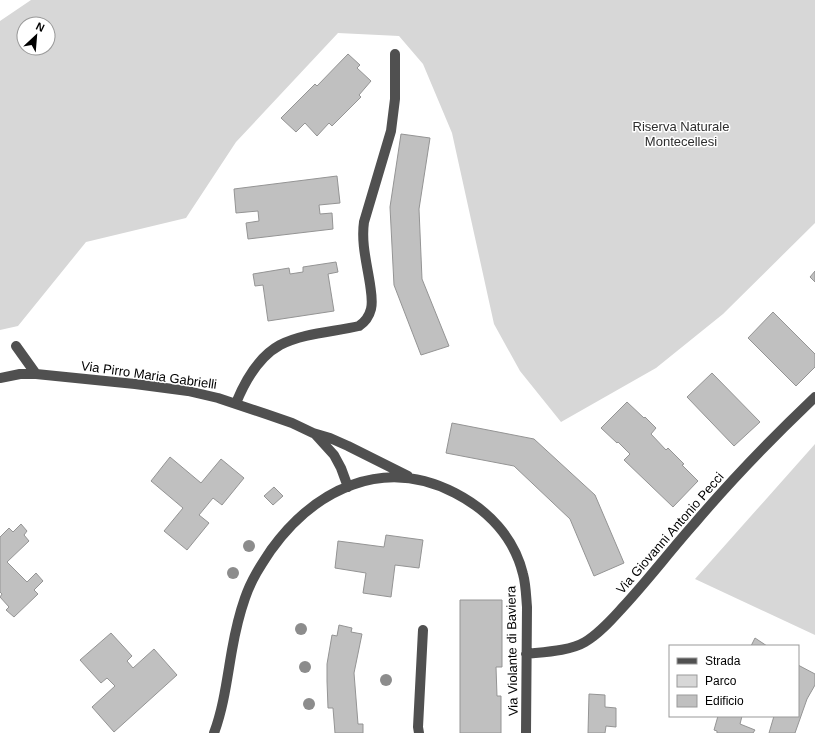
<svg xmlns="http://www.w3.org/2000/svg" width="815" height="733" font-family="Arial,sans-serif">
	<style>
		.green { fill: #d7d7d7; fill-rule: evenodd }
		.building { fill: #c0c0c0; stroke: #949494 }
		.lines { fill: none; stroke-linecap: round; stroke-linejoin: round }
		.minor { stroke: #505050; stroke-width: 10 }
		.tree { fill: #8c8c8c }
		.labels { text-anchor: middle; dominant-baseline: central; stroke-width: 3; stroke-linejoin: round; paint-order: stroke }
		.park-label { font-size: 13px; fill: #2e2e2e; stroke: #fff }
		.street-label { font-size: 13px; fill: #000; stroke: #fff }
	</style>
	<rect width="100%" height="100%" fill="#fff"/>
	<!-- green -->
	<path class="green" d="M31 0H815V223L723 314 656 368 561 422 520 371 494 324 452 133 423 64 399 36 338 33 236 142 186 218 86 242 18 326 0 330V21ZM24 24H48V48H24Z
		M815 444V635L695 579Z"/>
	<!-- building -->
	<path class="building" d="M348 54 360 65 357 68 371 81 359 95 361 97 332 126 329 123 317 136 305 123 296 132 281 118 315 84 317 86Z
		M401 134 430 138 419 209 422 279 449 346 421 355 394 285 390 207Z
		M337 176 340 203 319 205 320 214 332 213 333 229 248 239 246 223 259 221 258 211 236 213 234 189Z
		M336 262 338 272 328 274 334 311 268 321 263 285 255 286 253 274 289 268 290 274 303 272V267Z
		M815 271V282L810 277Z
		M773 312 815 354V367L796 386 748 338Z
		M712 373 760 422 734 446 687 397Z
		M627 402 644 418 645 417 656 428 651 434 666 450 668 448 684 464 682 465 698 481 673 507 624 460 630 454 618 442 617 443 601 428Z
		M452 423 534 439 595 495 624 563 594 576 570 519 514 466 446 453Z
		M170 457 201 483 221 459 244 478 222 505 213 498 199 515 209 523 187 550 164 531 183 508 151 481Z
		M274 487 283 496 273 505 264 496Z
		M21 524 27 531 24 535 29 541 7 562 27 582 36 573 43 581 34 590 38 594 14 617 6 610 9 607 0 597 2 594 0 592V537L9 528 13 532Z
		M386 535 423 540 419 568 395 565 391 597 363 593 366 573 335 568 338 541 384 547Z
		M460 600H502V667H496L497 696H501V733H460Z
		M339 625 352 628 351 632 362 634 354 673 358 724H363V733H335L333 708H328L327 681V664L332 635 337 636Z
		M111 633 132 656 127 661 133 668 154 649 177 675 114 732 92 707 115 686 107 678 101 683 80 660Z
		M755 638 767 646H751Z
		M798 665 815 674V685L807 699 795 733H769L774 716H798Z
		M589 694 605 695V707L616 708V727L606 726 605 733H588Z
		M718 716H742L740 724 755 730 753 733H717V731L714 730Z"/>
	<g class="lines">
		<!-- minor -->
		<path class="minor" d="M16 346 36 374
			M0 378 20 374H36L135 384 188 391 218 398 266 414 292 423 313 433 330 438 348 446 408 476
			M236 403C245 381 258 357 280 345 304 333 333 332 359 326 365 322 369 317 371 309 373 301 371 292 370 284 367 264 361 243 364 222L391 131 395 99V54
			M315 434 334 455 341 468 348 487
			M526 654C544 652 570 651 585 642 600 633 612 619 623 607 648 580 670 551 694 524 732 479 773 437 815 397
			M214 733C224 706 227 678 232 650 235 633 239 615 245 598 251 580 261 565 271 550 315 489 383 456 455 493 488 510 514 537 523 574 526 585 526 596 527 607L526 733
			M419 733 418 727 423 630"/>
	</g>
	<!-- trees -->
	<g class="tree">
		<circle cx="249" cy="546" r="6"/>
		<circle cx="233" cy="573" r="6"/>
		<circle cx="301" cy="629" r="6"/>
		<circle cx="305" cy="667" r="6"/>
		<circle cx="386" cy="680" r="6"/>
		<circle cx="309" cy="704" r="6"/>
	</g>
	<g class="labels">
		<!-- park labels -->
		<g class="park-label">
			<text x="681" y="126">Riserva Naturale<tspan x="681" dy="15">Montecellesi</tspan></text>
		</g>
		<!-- street labels -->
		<g class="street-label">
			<text transform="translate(149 375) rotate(8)">Via Pirro Maria Gabrielli</text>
			<text transform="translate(670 533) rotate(-49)">Via Giovanni Antonio Pecci</text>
			<text transform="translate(512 651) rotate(-91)">Via Violante di Baviera</text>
		</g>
	</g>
	<!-- legend -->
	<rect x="669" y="645" width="130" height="72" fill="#ffffff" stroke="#999999"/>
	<rect x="677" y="658" width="20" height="6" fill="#505050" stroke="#999999"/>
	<text x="705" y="665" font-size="12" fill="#000000">Strada</text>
	<rect x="677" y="675" width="20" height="12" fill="#d7d7d7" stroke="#999999"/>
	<text x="705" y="685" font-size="12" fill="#000000">Parco</text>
	<rect x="677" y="695" width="20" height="12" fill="#c0c0c0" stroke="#999999"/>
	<text x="705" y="705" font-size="12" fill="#000000">Edificio</text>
	<!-- north arrow -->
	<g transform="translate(36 36) rotate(26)"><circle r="19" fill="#ffffff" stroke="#999999"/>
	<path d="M0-3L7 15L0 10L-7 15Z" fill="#000000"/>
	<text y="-6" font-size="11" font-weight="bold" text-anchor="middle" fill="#000000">N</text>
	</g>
</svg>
